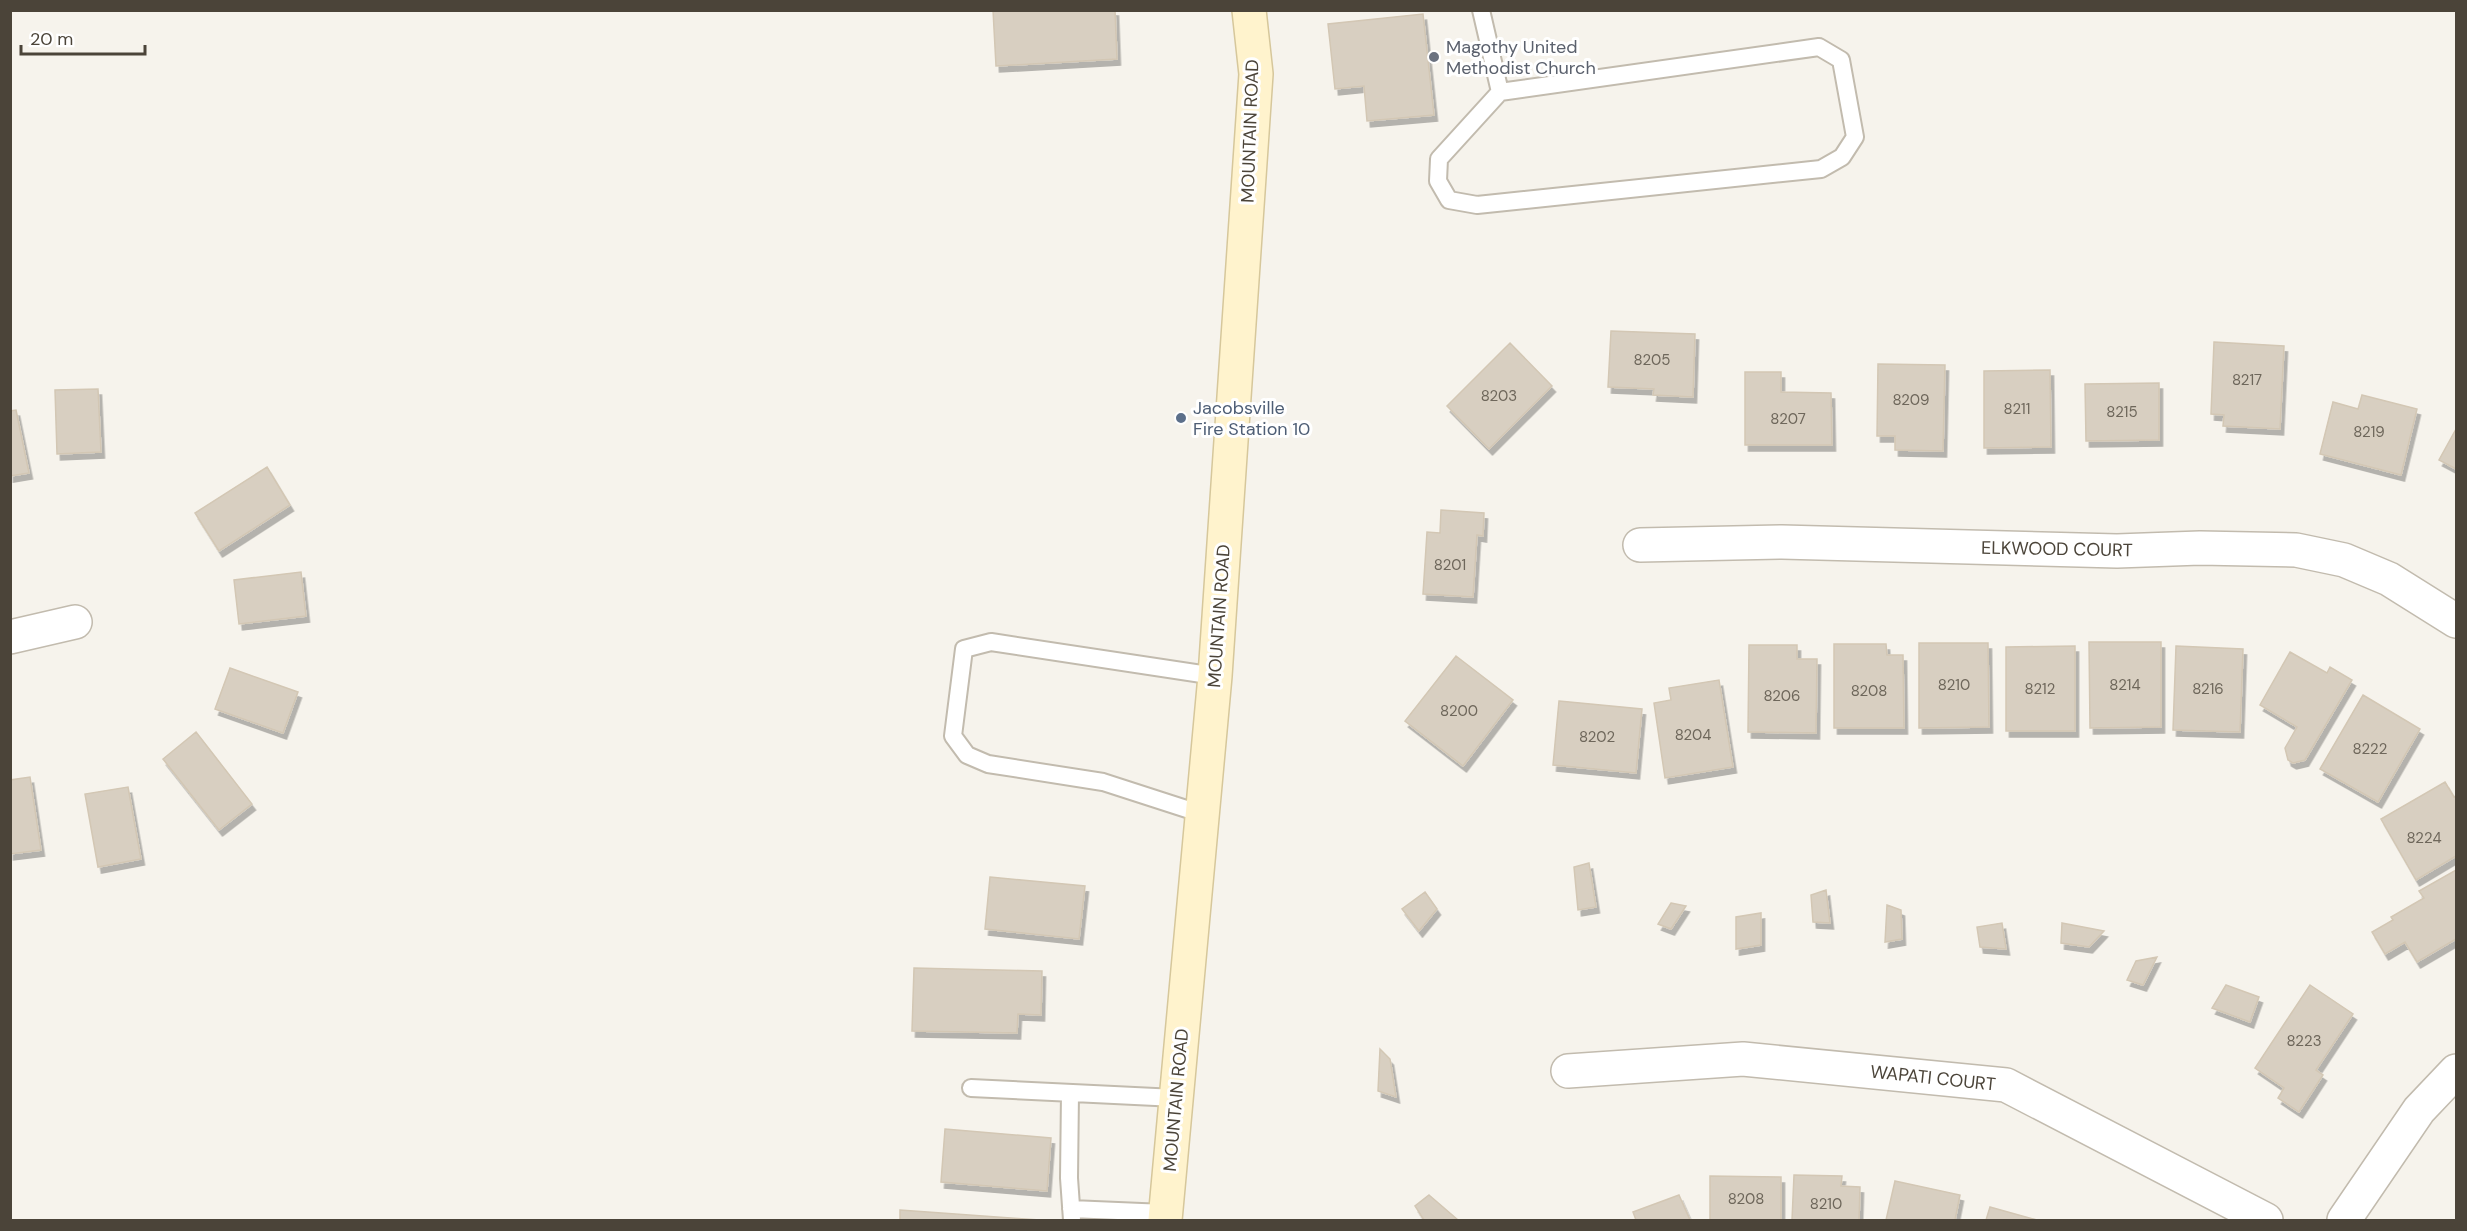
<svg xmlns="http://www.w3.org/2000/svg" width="2467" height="1231" font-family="'DM Sans',sans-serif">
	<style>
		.building { fill: #d8cfc1; stroke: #d3c7b4; stroke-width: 1.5; filter: url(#shadow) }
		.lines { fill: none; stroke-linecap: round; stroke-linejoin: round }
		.service-casing { stroke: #c2bbae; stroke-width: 20 }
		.minor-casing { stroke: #c2bbae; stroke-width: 36 }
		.secondary-casing { stroke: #d6c79b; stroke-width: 36 }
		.service { stroke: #fff; stroke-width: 16 }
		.minor { stroke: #fff; stroke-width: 33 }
		.secondary { stroke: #fff3cd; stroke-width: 33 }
		.worship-dot { fill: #6b7280; stroke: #fff; stroke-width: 2 }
		.service-dot { fill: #5c6f8a; stroke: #fff; stroke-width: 2 }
		.labels { text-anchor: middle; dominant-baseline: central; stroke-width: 6; stroke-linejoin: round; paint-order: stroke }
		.number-label { font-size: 15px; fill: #6e675b }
		.worship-label { font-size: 18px; fill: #5b616d; stroke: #fff; text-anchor: start }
		.street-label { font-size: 18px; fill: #4b4439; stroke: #fff }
		.service-label { font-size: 18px; fill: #4e5e75; stroke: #fff; text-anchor: start }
	</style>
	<defs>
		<filter id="shadow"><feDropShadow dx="3.5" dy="6" stdDeviation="0" flood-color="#0004"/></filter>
	</defs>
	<rect width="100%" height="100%" fill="#f6f3ec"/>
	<!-- building -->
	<path class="building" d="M993 10H1115L1117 59 996 66Z
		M1423 14 1434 115 1367 121 1364 86 1335 89 1328 24Z
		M1611 331 1695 334 1693 397 1653 395 1654 389 1608 387Z
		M2214 342 2284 346 2280 429 2223 426 2224 415 2211 414Z
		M1510 343 1552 386 1489 449 1447 406Z
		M1878 364 1945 365 1943 451 1895 450V436H1877Z
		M2050 370 2051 447 1984 448V371Z
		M1745 372H1781V392L1831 393 1832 445H1745Z
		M2159 383V440L2086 441 2085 384Z
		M98 389 101 452 57 454 55 390Z
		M2362 395 2417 409 2401 475 2320 454 2333 402 2358 409Z
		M16 410 29 473 10 476V411Z
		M2456 429V469L2439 460Z
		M267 467 290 505 219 551 195 513Z
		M1441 510 1484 513 1483 536 1477 535 1473 597 1423 594 1427 532 1440 533Z
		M301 572 306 616 239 624 234 580Z
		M2089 642H2161V727L2090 728Z
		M1919 643H1988L1989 727 1919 728Z
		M1834 644H1886L1887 655H1903L1904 728H1834Z
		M1749 645H1797V659H1817L1816 733 1748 732Z
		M2075 646V731H2006V647Z
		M2176 646 2243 649 2240 732 2173 730Z
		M2290 652 2327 673 2330 667 2352 680 2305 760 2293 763 2288 760 2285 748 2297 727 2260 705Z
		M1456 656 1513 700 1463 766 1405 721Z
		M230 668 298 692 283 733 215 709Z
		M1719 680 1733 767 1665 778 1654 703 1671 700 1669 688Z
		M2363 695 2420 729 2378 802 2320 769Z
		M1559 701 1642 709 1636 773 1553 765Z
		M196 732 252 804 219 830 163 759Z
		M30 777 41 850 10 854V780Z
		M2445 782 2454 797 2456 796V856L2416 880 2381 819Z
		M128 787 141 859 98 867 85 794Z
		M1589 863 1596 907 1578 910 1574 867Z
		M2456 870V939L2417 962 2405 942 2385 954 2372 932 2393 920 2391 917 2424 898 2419 891Z
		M990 877 1085 886 1079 939 985 929Z
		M1826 890 1830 923 1813 922 1811 895Z
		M1425 892 1437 909 1419 931 1402 909Z
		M1671 903 1686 906 1671 929 1658 924Z
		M1887 905 1901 910 1902 939 1885 942Z
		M1761 913V945L1736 949V917Z
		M2002 923 2006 949 1980 947 1977 927Z
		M2062 923 2104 931 2089 947 2061 943Z
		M2157 957 2143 985 2127 980 2136 961Z
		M914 968 1042 971 1041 1015 1018 1014 1017 1033 912 1031Z
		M2226 985 2259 997 2250 1022 2212 1008Z
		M2310 985 2353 1014 2316 1070 2323 1075 2299 1112 2278 1098 2284 1088 2255 1068Z
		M1380 1049 1390 1059 1396 1097 1378 1091Z
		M945 1129 1051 1138 1047 1191 941 1182Z
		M1794 1175 1842 1176 1841 1186 1860 1187 1859 1220H1792Z
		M1710 1176 1781 1177V1220H1710Z
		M1895 1181 1960 1195 1955 1220H1886Z
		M1429 1195 1458 1220H1424L1415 1206Z
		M1679 1195 1690 1220H1636L1633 1212Z
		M1990 1207 2037 1220H1986Z
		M900 1210 1040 1220H900Z"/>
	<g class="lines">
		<!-- service casing -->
		<g class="service-casing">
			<path id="service" d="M1481 10 1500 92
				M1819 47 1841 60 1855 137 1842 157 1821 169 1477 205 1449 200 1438 181 1439 159 1500 92Z
				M1202 814 1103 782 988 764 967 755 953 736 964 649 991 642 1215 676
				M971 1088 1176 1098
				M1070 1093 1069 1178 1072 1220
				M1071 1209 1165 1213"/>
		</g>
		<!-- minor casing -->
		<g class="minor-casing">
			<path id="minor" d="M1640 545 1782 542 2117 551 2200 548 2296 550 2344 560 2389 579 2456 621
				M10 637 75 622
				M1568 1071 1743 1059 2006 1085 2266 1220
				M2344 1220 2419 1110 2456 1071"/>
		</g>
		<!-- secondary casing -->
		<g class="secondary-casing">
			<path id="secondary" d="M1165 1220 1215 676 1256 74 1249 10"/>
		</g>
		<!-- service -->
		<use href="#service" class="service"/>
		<!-- minor -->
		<use href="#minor" class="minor"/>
		<!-- secondary -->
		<use href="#secondary" class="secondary"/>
	</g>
	<!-- markers -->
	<circle class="worship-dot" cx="1434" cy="57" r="6"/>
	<circle class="service-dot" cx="1181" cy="418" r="6"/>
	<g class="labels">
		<!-- number labels -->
		<g class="number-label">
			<text x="1652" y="360">8205</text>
			<text x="2247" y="380">8217</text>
			<text x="1499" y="396">8203</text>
			<text x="1911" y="400">8209</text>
			<text x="2017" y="409">8211</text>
			<text x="2122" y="412">8215</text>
			<text x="1788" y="419">8207</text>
			<text x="2369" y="432">8219</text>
			<text x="1450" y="565">8201</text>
			<text x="1954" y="685">8210</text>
			<text x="2125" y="685">8214</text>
			<text x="2040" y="689">8212</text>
			<text x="2208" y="689">8216</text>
			<text x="1869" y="691">8208</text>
			<text x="1782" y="696">8206</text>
			<text x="1459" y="711">8200</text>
			<text x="1693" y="735">8204</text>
			<text x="1597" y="737">8202</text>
			<text x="2370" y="749">8222</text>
			<text x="2424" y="838">8224</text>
			<text x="2304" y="1041">8223</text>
			<text x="1746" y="1199">8208</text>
			<text x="1826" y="1204">8210</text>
		</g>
		<!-- worship labels -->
		<g class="worship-label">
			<text x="1446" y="47">Magothy United<tspan x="1446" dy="21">Methodist Church</tspan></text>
		</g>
		<!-- street labels -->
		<g class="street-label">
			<text transform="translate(1250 131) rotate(-88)">MOUNTAIN ROAD</text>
			<text transform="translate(2057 549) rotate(1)">ELKWOOD COURT</text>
			<text transform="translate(1219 616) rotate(-86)">MOUNTAIN ROAD</text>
			<text transform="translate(1933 1078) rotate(6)">WAPATI COURT</text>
			<text transform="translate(1176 1100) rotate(-85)">MOUNTAIN ROAD</text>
		</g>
		<!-- service labels -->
		<g class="service-label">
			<text x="1193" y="408">Jacobsville<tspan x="1193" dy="21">Fire Station 10</tspan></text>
		</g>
	</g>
	<!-- border -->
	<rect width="2467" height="1231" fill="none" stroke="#4b4439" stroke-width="24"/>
	<!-- scale -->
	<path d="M21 45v9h124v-9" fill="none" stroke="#4b4439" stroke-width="3"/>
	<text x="30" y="45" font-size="18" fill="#4b4439" stroke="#ffffff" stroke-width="4.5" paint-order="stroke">20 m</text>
</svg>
